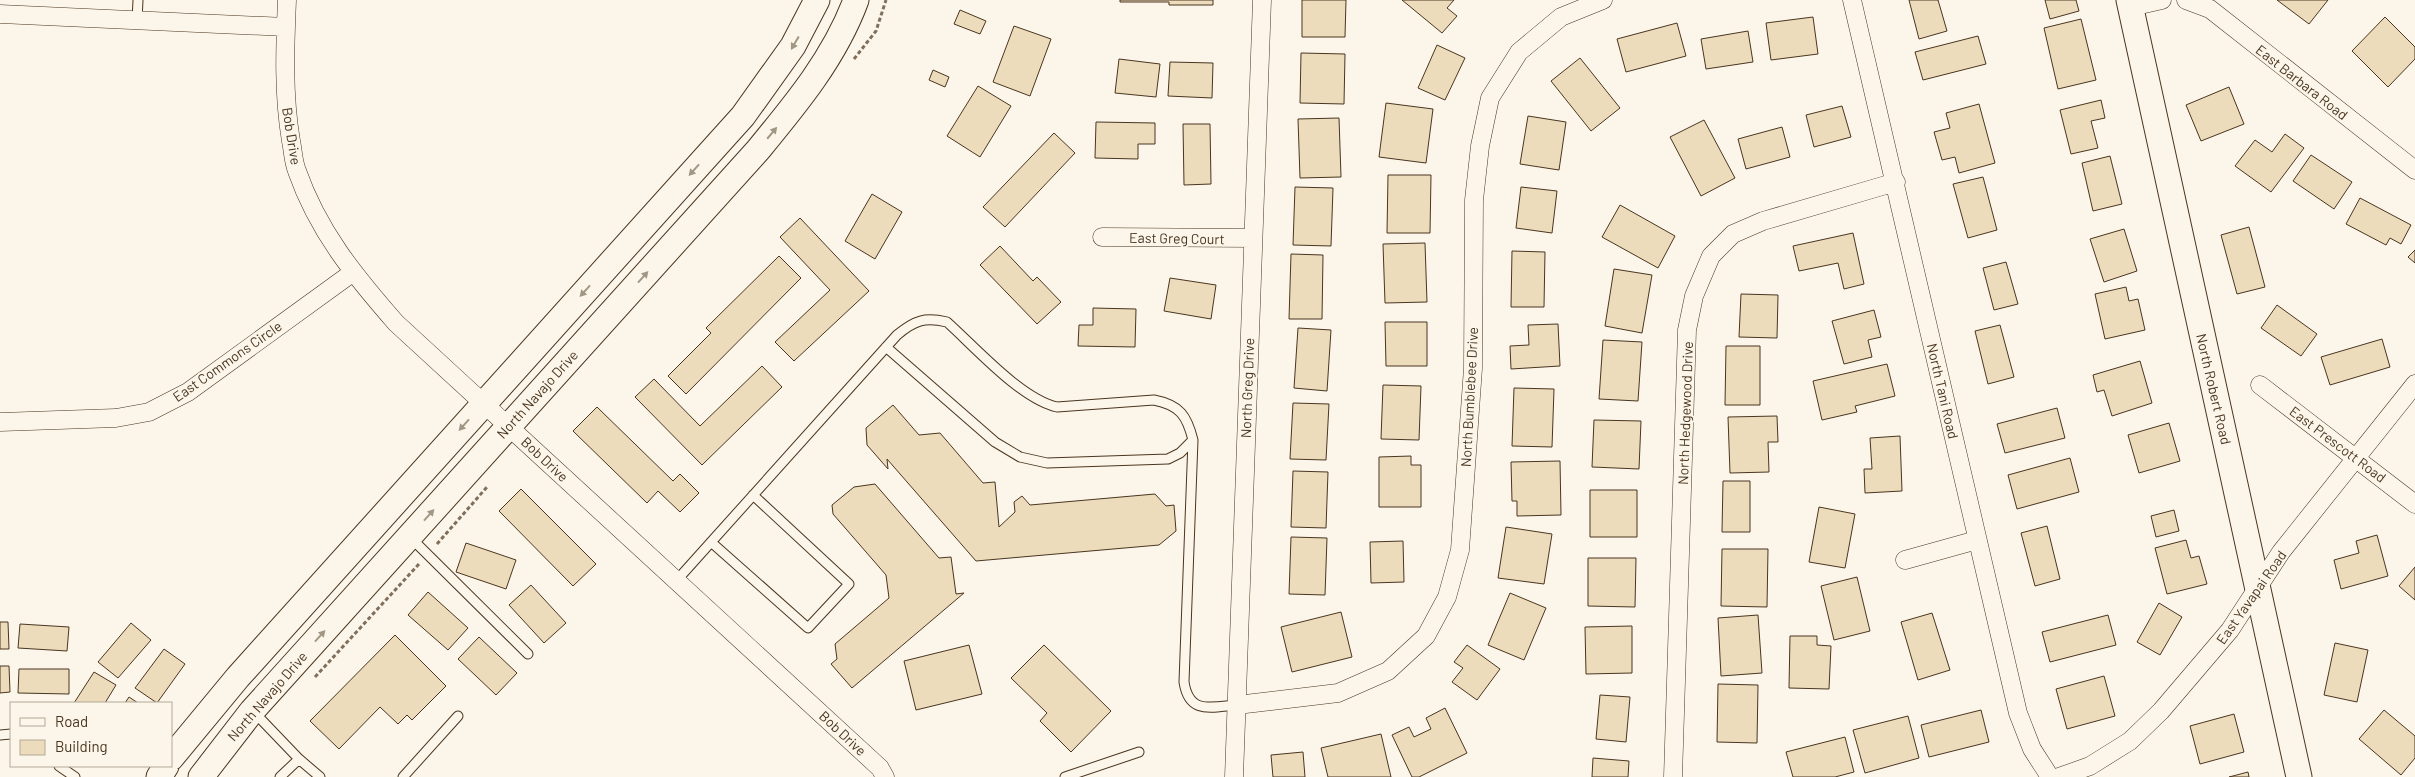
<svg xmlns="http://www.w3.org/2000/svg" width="2415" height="777" font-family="Barlow,sans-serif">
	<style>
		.building { fill: #ecdcbc; stroke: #4a3520 }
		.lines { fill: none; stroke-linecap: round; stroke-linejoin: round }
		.lane-casing { stroke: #4a3520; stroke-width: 11 }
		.street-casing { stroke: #4a3520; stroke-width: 19 }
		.secondary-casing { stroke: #4a3520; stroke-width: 27 }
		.path { stroke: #7f6f5c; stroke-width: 3; stroke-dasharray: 4 2.5; stroke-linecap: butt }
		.lane { stroke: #fbf6e9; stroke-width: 9 }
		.street { stroke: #fbf6e9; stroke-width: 18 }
		.secondary { stroke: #fbf6e9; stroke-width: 25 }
		.oneway { fill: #a29684 }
		.labels { text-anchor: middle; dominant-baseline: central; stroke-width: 4; stroke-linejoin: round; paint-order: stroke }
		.street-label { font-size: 14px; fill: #4a3520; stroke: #fbf6e9 }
	</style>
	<rect width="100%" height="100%" fill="#fbf6e9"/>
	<!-- building -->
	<path class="building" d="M1120 0H1213V5H1169V2H1120Z
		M1302 0H1346L1345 37H1302Z
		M1402 0H1454L1447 8 1457 16 1442 33Z
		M1909 0H1938L1947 31 1919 39Z
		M2045 0H2076L2079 11 2050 19Z
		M2277 0H2328L2309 24Z
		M960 10 986 21 980 34 954 24Z
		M1813 17 1818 54 1771 60 1766 23Z
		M2385 17 2415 47V59L2388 87 2352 51Z
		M2081 19 2096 80 2058 89 2044 28Z
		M1677 23 1686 56 1626 72 1617 39Z
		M1014 26 1051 39 1030 96 993 82Z
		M1748 31 1753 62 1706 69 1701 39Z
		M1978 36 1986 64 1923 80 1915 52Z
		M1437 45 1465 58 1445 100 1418 88Z
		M1301 53 1345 54 1344 104 1300 103Z
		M1580 58 1620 108 1591 131 1551 81Z
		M1119 59 1160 64 1156 97 1115 93Z
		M1170 62 1213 63 1212 98 1168 96Z
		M933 70 949 77 945 87 929 80Z
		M978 86 1011 106 980 157 947 136Z
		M2229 87 2244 124 2201 141 2186 105Z
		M2101 100 2105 118 2091 121 2098 148 2071 154 2060 110Z
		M1386 103 1433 109 1426 163 1379 157Z
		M1979 104 1995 163 1959 173 1955 157 1942 160 1934 132 1950 128 1946 113Z
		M1842 106 1851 137 1814 147 1806 115Z
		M1528 116 1566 122 1559 170 1520 164Z
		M1339 118 1341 177 1300 178 1298 119Z
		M1704 120 1735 178 1701 196 1670 137Z
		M1096 122 1155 123V144H1138V159L1095 158Z
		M1183 124H1210L1211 184 1184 185Z
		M1782 127 1790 157 1746 169 1738 139Z
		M1054 133 1075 153 1005 227 983 207Z
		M2285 134 2304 148 2271 192 2235 166 2255 140 2272 152Z
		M2311 155 2352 182 2334 209 2293 181Z
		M2110 156 2122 204 2093 211 2082 163Z
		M1388 175H1431L1430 233H1387Z
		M1983 177 1997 230 1968 238 1953 184Z
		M1295 187 1333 188 1331 246 1293 245Z
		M1521 187 1557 191 1552 233 1516 228Z
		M872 194 902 212 875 259 845 241Z
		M2360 198 2411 225 2401 244 2390 238 2386 245 2346 224Z
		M1620 205 1675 236 1658 268 1602 237Z
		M800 218 869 291 794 361 775 342 830 290 780 237Z
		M2249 227 2265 287 2237 294 2221 235Z
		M2124 229 2137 271 2104 282 2090 239Z
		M1853 233 1864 284 1844 289 1838 263 1799 271 1793 246Z
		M1425 243 1427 302 1385 303 1383 244Z
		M1000 246 1033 281 1037 277 1061 302 1037 324 980 265Z
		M2415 250V263L2408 257Z
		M1512 251 1545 252 1544 307H1511Z
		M1291 254 1323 255 1322 319H1289Z
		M779 256 801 278 686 394 668 376 711 333 706 328Z
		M2006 262 2018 304 1994 310 1983 268Z
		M1614 269 1652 275 1642 333 1605 326Z
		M1170 278 1216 285 1211 319 1164 311Z
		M2126 287 2129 301 2138 299 2145 330 2105 339 2095 294Z
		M1741 294 1778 295 1777 338 1739 337Z
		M2277 305 2317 334 2301 356 2261 328Z
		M1093 308 1136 309 1135 347 1078 346 1079 325H1093Z
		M1874 310 1881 337 1868 340 1872 357 1844 364 1832 321Z
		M1385 322H1427V366H1386Z
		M1558 324 1560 366 1511 369 1510 346 1529 345 1528 325Z
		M2000 325 2014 377 1988 384 1975 331Z
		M1298 328 1331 330 1327 391 1294 388Z
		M2382 339 2390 367 2330 385 2321 357Z
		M1603 340 1642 342 1638 401 1599 399Z
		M1726 346H1760V405H1725Z
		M2140 361 2152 403 2112 416 2104 390 2097 392 2093 375Z
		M1887 364 1895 396 1855 406 1857 412 1822 420 1813 381Z
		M762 366 782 387 702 465 635 397 654 379 700 426Z
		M1383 385 1421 386 1419 440 1381 439Z
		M1514 388 1554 389 1552 447 1512 446Z
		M1293 403 1329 404 1326 460 1290 459Z
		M893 405 919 435 940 433 983 483 995 482 999 527 1015 512 1014 502 1022 496 1030 505 1155 494 1166 506 1174 505 1176 531 1159 545 976 561 887 459 888 469 867 445 866 428Z
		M597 407 673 481 680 474 699 493 680 512 658 491 647 503 573 431Z
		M2057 408 2065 438 2005 453 1997 424Z
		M1777 416 1778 442H1768L1769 472 1730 473 1728 417Z
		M1594 420 1641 421 1639 469 1592 467Z
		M2169 423 2180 461 2139 473 2128 435Z
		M1900 436 1902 491 1865 493 1864 469H1872L1870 438Z
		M1411 456V465H1421V507H1379V457Z
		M2070 458 2079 492 2017 509 2008 475Z
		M1560 461 1561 515 1517 516V501H1512L1511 462Z
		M1293 471 1328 472 1326 528 1291 527Z
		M1723 481H1750V532H1722Z
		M875 484 939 558 951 557 956 594 964 593 852 688 831 664 837 659 835 644 889 598 886 575 833 514 832 505 854 487Z
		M521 489 596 564 573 586 499 511Z
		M1590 490H1637V537H1590Z
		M1819 507 1855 514 1845 568 1809 562Z
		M2174 510 2179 531 2156 537 2151 516Z
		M2047 526 2060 579 2035 586 2021 533Z
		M1506 527 1552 534 1544 584 1498 578Z
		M2377 535 2388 576 2341 589 2334 560 2359 553 2356 541Z
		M1291 537 1327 538 1325 595 1289 594Z
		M2186 540 2191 558 2199 556 2207 584 2167 594 2155 548Z
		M1403 541 1404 582 1371 583 1370 542Z
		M466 543 516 560 506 589 456 572Z
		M1722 549H1768L1767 607 1721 606Z
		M1588 558H1636L1635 607 1588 606Z
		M2415 567V600L2399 586Z
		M1857 577 1870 631 1834 640 1821 586Z
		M531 585 566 623 544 643 509 605Z
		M428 592 468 628 448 650 408 615Z
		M1510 593 1546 608 1524 660 1488 645Z
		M2159 603 2182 617 2160 655 2137 642Z
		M1341 612 1352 657 1292 672 1281 627Z
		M1932 613 1950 670 1918 680 1901 622Z
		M1758 615 1762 673 1721 676 1718 618Z
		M2108 615 2116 645 2050 662 2042 632Z
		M0 622H8L9 649H0Z
		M131 623 151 640 118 678 98 662Z
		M20 624 69 627 67 651 18 648Z
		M1632 626V673L1586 674 1585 627Z
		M395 635 446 686 412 720 407 715 398 724 380 707 339 749 310 721Z
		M1790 636H1817V645L1831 646 1829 689 1789 688Z
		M479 637 517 673 496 695 458 659Z
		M2335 643 2368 650 2357 702 2324 695Z
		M969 645 982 694 916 710 904 661Z
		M1044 645 1111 711 1071 752 1040 721 1047 713 1011 678Z
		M1467 645 1500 669 1477 700 1452 682 1463 668 1454 662Z
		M164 649 185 664 157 703 135 688Z
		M0 666H9L10 692 0 693Z
		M19 669H69V694L18 693Z
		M94 672 116 685 105 703H74Z
		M2104 676 2115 716 2067 729 2056 689Z
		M1718 684 1758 685 1757 743 1717 742Z
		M1600 695 1630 697 1626 742 1596 739Z
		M129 697 138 703H125Z
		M1445 708 1467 753 1419 777H1412L1392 735 1409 727 1414 737 1431 729 1426 718Z
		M1981 710 1989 742 1929 757 1921 725Z
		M2384 710 2415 736V758L2401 775 2359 739Z
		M2234 714 2244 752 2200 764 2190 726Z
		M1908 716 1919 758 1865 773 1853 730Z
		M1381 734 1391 777H1328L1321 748Z
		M1845 737 1854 772 1835 777H1793L1786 752Z
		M1303 752 1305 777H1273L1271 755Z
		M1593 758 1629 761 1628 777H1592Z
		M2248 772 2249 777H2229Z"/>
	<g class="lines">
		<!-- lane casing -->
		<g class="lane-casing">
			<path id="lane" d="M137 21 138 0
				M886 347 995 442 1020 457 1047 463 1168 459 1180 453 1193 440
				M410 537 528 654
				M711 542 808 628 849 584 753 495
				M677 580 897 335C915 320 925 317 947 322 975 347 1021 399 1057 407L1154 400C1180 405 1187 416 1193 440L1184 682C1189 715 1211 707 1237 705
				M253 711 299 759 320 777
				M0 735 11 734
				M59 766 75 777
				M280 777 299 759
				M403 777 458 716
				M1065 777 1139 752"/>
		</g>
		<!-- street casing -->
		<g class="street-casing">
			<path id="street" d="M287 0C285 47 283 94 291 141 293 150 293 161 297 171 318 231 354 275 396 323L880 768 885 777
				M1852 0 2018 713 2032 749 2050 777
				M2186 0 2210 9 2415 170
				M2131 7 2162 0
				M0 14 286 27
				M1102 237 1253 238
				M2260 385 2415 504
				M0 422 116 418 149 412 188 392 352 273
				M1905 560 1977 540
				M1237 705 1338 693 1388 671 1426 636 1447 597 1460 550 1473 368 1474 200 1480 146 1490 98 1519 52 1561 17 1603 0
				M1234 777 1262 0
				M1673 777 1687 330 1694 296 1711 256 1733 234 1763 221 1896 182
				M2059 777 2090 766 2130 741 2161 711 2230 630 2281 552 2415 384"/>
		</g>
		<!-- secondary casing -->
		<g class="secondary-casing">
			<path id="secondary" d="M2129 0 2299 777
				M171 758 238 677 743 116 793 46 817 0
				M159 777 166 766
				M201 777 252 711 758 150C796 104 835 57 856 0"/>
		</g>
		<!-- path -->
		<path class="path" d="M854 59 876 31 886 0
			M437 544 487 487
			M315 677 419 564"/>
		<!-- lane -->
		<use href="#lane" class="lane"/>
		<!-- street -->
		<use href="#street" class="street"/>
		<!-- secondary -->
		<use href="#secondary" class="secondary"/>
	</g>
	<!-- one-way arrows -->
	<defs><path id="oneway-solid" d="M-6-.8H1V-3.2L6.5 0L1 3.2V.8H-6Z" transform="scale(1.25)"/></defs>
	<g class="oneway">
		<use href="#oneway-solid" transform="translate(795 43) rotate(120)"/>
		<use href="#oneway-solid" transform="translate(772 133) rotate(-50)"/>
		<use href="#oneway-solid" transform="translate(694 170) rotate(132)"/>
		<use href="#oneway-solid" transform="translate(643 277) rotate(-48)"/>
		<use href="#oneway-solid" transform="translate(585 291) rotate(132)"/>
		<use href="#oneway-solid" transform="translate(464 425) rotate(132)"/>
		<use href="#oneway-solid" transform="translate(429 515) rotate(-48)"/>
		<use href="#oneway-solid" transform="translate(320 636) rotate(-48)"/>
	</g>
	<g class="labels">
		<!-- street labels -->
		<g class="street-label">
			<text transform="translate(2302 82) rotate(38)">East Barbara Road</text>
			<text transform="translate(292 136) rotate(81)">Bob Drive</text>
			<text transform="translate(1177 238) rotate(1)">East Greg Court</text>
			<text transform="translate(227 361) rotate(-35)">East Commons Circle</text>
			<text transform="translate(1247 388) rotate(-88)">North Greg Drive</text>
			<text transform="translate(2214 389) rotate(77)">North Robert Road</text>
			<text transform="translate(1943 391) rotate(77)">North Tani Road</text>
			<text transform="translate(537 394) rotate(-48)">North Navajo Drive</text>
			<text transform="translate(1469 397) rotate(-87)">North Bumblebee Drive</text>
			<text transform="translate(1685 413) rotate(-88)">North Hedgewood Drive</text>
			<text transform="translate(2338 444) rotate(37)">East Prescott Road</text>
			<text transform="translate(545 459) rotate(43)">Bob Drive</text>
			<text transform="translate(2251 597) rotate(-55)">East Yavapai Road</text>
			<text transform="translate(267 696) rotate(-49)">North Navajo Drive</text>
			<text transform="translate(843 733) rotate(43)">Bob Drive</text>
		</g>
	</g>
	<!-- legend -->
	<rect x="10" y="702" width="162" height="65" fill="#fbf6e9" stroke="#b4a999"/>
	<rect x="20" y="718" width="25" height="8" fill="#fbf6e9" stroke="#b4a999"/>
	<text x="55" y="727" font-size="15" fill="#4a3520">Road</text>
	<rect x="20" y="740" width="25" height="15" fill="#ecdcbc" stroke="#b4a999"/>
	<text x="55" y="752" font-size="15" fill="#4a3520">Building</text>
</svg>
